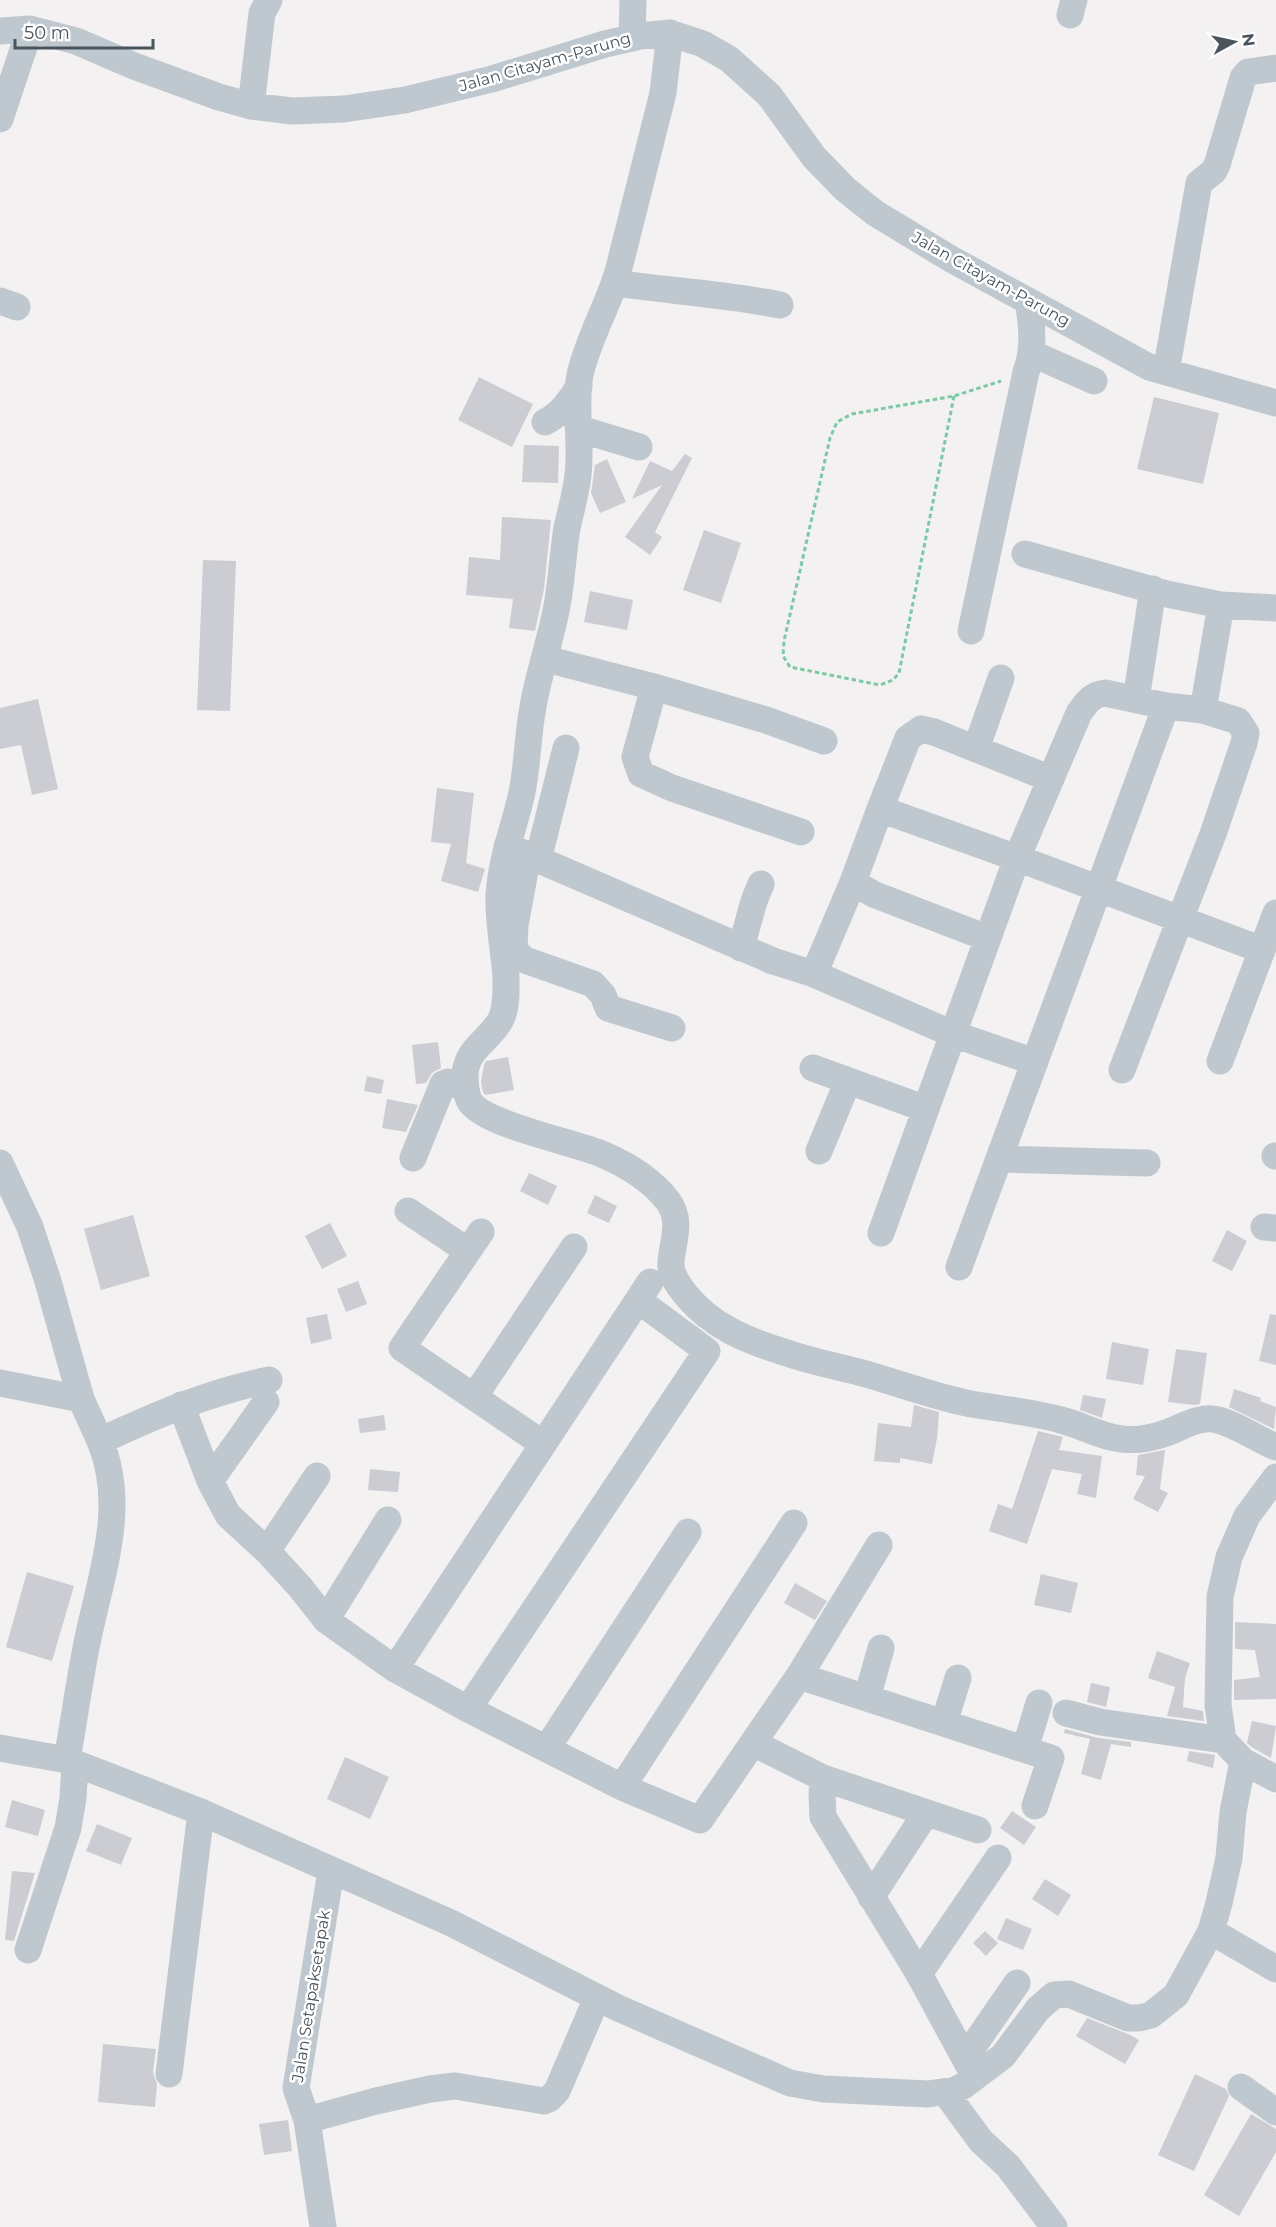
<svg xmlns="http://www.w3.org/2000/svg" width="1276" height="2227" font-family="Montserrat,sans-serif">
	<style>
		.building { fill: #cbcdd3 }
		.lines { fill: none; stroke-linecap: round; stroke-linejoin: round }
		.path { stroke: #7cc9a4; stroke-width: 3; stroke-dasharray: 4.5 3; stroke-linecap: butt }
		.minor { stroke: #bfc8ce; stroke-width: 27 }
		.labels { text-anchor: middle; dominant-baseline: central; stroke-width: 5; stroke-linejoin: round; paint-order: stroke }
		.street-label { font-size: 16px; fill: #49545d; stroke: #fff }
	</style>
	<rect width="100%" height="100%" fill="#f3f1f1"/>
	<!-- building -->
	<path class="building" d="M479 377 533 404 512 447 458 420Z
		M1154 397 1219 413 1203 484 1137 469Z
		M524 445 559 446 558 483 522 482Z
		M685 454 692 458 655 532 662 537 650 555 625 537 662 485 632 499 650 461 672 471Z
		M607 459 626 502 600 513 591 493 595 465Z
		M502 517 551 520 544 589 535 631 509 628 513 599 466 595 469 557 500 560Z
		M704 530 741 543 721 603 683 590Z
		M203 560 236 561 230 711 197 710Z
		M590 591 633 600 627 630 584 622Z
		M38 699 58 789 32 795 21 745 0 749V708Z
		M437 788 474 793 466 863 485 869 478 892 441 881 451 844 431 842Z
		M438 1042 441 1068 432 1073 426 1083 416 1084 412 1045Z
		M508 1057 514 1090 485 1095 483 1092 481 1082 484 1065 486 1061Z
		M367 1076 384 1080 381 1094 364 1091Z
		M387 1099 418 1105 406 1132 382 1128Z
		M529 1173 557 1186 548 1205 520 1191Z
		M595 1195 617 1206 609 1223 587 1213Z
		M133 1215 150 1276 101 1290 84 1229Z
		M330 1223 347 1256 322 1269 305 1236Z
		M1227 1230 1247 1241 1232 1271 1212 1261Z
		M358 1281 367 1304 346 1312 337 1289Z
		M327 1314 332 1339 311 1344 306 1318Z
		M1270 1314 1276 1315V1365L1259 1361Z
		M1112 1342 1149 1349 1143 1385 1106 1379Z
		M1176 1349 1207 1353 1200 1404 1194 1405 1168 1402Z
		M1234 1389 1261 1398 1260 1401 1276 1407 1274 1429 1229 1407Z
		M1083 1395 1106 1399 1102 1418 1080 1410Z
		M914 1405 939 1412 937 1438 932 1464 900 1458V1463L874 1461 878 1423 911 1427Z
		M384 1415 386 1430 360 1433 358 1419Z
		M1038 1431 1063 1437 1059 1450 1102 1456 1096 1498 1077 1494 1082 1474 1052 1469 1027 1544 989 1531 998 1504 1012 1509Z
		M1165 1450 1160 1489 1168 1493 1158 1512 1133 1499 1145 1476 1136 1475 1138 1455Z
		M370 1469 400 1472 398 1492 368 1490Z
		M27 1572 74 1586 52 1661 6 1647Z
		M1041 1574 1078 1583 1071 1613 1034 1605Z
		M795 1583 827 1601 815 1620 784 1603Z
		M1235 1622 1276 1624V1699L1234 1700V1680L1260 1677 1255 1650 1235 1649Z
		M1157 1651 1190 1663 1185 1678 1183 1707 1203 1711 1204 1721 1167 1716 1175 1687 1148 1678Z
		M1091 1683 1110 1687 1106 1707 1087 1702Z
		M1252 1721 1276 1726 1271 1758 1253 1748 1247 1743Z
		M1065 1729 1098 1738 1131 1742V1747L1111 1744 1101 1780 1081 1774 1090 1739 1064 1733Z
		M1189 1751 1215 1755 1213 1768 1187 1761Z
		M345 1757 389 1777 370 1819 327 1799Z
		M12 1800 45 1810 38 1836 5 1827Z
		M1012 1811 1036 1827 1024 1845 1000 1828Z
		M97 1824 132 1838 121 1865 86 1851Z
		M12 1871 35 1873 14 1941 5 1940Z
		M1045 1879 1071 1895 1058 1916 1032 1899Z
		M1006 1918 1032 1929 1023 1950 997 1939Z
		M985 1931 998 1943 986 1956 973 1943Z
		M1087 2018 1128 2034 1139 2040 1125 2064 1076 2036Z
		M103 2044 156 2049 153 2072 157 2084 155 2107 98 2102Z
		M1195 2074 1226 2089 1229 2096 1194 2171 1158 2155Z
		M1251 2114 1276 2129V2152L1239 2216 1204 2195Z
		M288 2120 292 2151 264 2155 259 2124Z"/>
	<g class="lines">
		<!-- path -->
		<path class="path" d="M954 396 899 673 893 680 880 685 790 667 783 656 784 641 830 438 837 422 852 414 954 396 1001 381"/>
		<!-- minor -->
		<path class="minor" d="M1070 15 1074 0
			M0 31 30 29 76 41 134 66 219 97 251 106 292 111 344 109 405 100 492 79 605 44 640 36 670 33 703 44 729 59 769 95 814 157 845 189 875 213 951 259 1149 367 1276 403
			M670 33 663 93 618 272C607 308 588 339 580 375 574 407 582 441 578 475 576 493 571 510 567 528 563 552 562 576 558 600 552 637 539 671 533 707 527 737 528 767 521 797 513 830 501 861 499 895 498 922 504 949 506 977 506 991 507 1009 500 1021 488 1041 468 1048 465 1073 465 1082 465 1091 469 1100 480 1124 574 1142 602 1154 625 1164 652 1180 668 1201 683 1222 672 1241 671 1263 670 1275 679 1286 686 1295 712 1327 748 1341 787 1353 813 1362 840 1367 866 1374 901 1384 935 1397 971 1404 1001 1409 1032 1412 1061 1420 1082 1425 1100 1437 1122 1439 1137 1441 1152 1438 1166 1433 1183 1427 1200 1415 1218 1420 1235 1424 1259 1440 1276 1447
			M632 38 633 0
			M251 106 262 13 269 0
			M0 119 30 29
			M615 283C670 291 725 294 780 305
			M0 301 17 307
			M1031 353 1094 381
			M1166 372 1199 183 1214 171 1217 165 1243 78 1248 72 1276 68
			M545 422C561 414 570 401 579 386
			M580 429 639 447
			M1025 554 1167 594 1221 605 1276 608
			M971 631 1026 372C1035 349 1032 325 1028 301
			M546 659 654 687 766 720 824 741
			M654 687 635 757 641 774 672 788 801 832
			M1136 700 1153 589
			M976 749 1001 678
			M880 809 908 738 921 729 934 732 1051 779
			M507 846 773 961 814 974 953 1034 1017 858 1079 713C1087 702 1091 695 1105 693L1166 706 1203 710
			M528 855 515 925 514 950 525 960 593 984 603 995 608 1008 672 1028
			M538 860 566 748
			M987 938 873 894 853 882 880 809 1017 858 1262 950 1220 1061
			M741 948 754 901 761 884
			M1262 950 1276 913
			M814 974 853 882
			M813 1068 926 1109
			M1122 1070 1213 834 1244 743 1246 733 1238 721 1203 710 1221 605
			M819 1151 848 1081
			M1275 1156H1276
			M413 1158 443 1084 448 1082 465 1088
			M999 1159 1147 1163
			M0 1163 30 1227 47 1278 81 1399 100 1441C156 1415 209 1392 269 1380
			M408 1211 468 1251
			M1264 1227 1276 1228
			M481 1232 402 1348 543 1444
			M881 1233 953 1034 1035 1062
			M959 1267 1166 706
			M0 1383 81 1399
			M474 1397 574 1247
			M181 1405 210 1481 228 1515 267 1551 300 1587 326 1620 395 1669 468 1709 622 1787 700 1820 799 1676 879 1545
			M1276 1477 1247 1516 1229 1557 1220 1597 1218 1705 1223 1740 1243 1761 1276 1779
			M210 1481 266 1402
			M267 1551 317 1476
			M326 1620 388 1520
			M395 1669 650 1282
			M799 1676 1051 1758 1035 1806
			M867 1698 881 1648
			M468 1709 707 1351 638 1300
			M1066 1713 1100 1722 1223 1740
			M944 1723 958 1678
			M753 1743 823 1778 822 1795 823 1817 919 1974 970 2068
			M0 1748 67 1760C74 1721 79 1682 87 1643 100 1577 128 1508 100 1441
			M547 1748 688 1532
			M1025 1749 1039 1703
			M67 1760 201 1812 451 1923 618 2008 790 2083 823 2089 928 2094 955 2090 963 2086 1003 2056 1038 2009 1054 1995 1069 1994 1128 2018H1139L1151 2015 1176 1995 1211 1931 1219 1903 1229 1858 1233 1812 1243 1761
			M823 1778 978 1830
			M622 1787 794 1523
			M871 1897 926 1813
			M1211 1931 1276 1969
			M28 1950 68 1828 73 1798 75 1764
			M919 1974 998 1858
			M965 2058 1017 1983
			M169 2074 201 1812
			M1241 2087 1276 2112
			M945 2092 981 2141 1008 2166 1054 2227
			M307 2120 376 2101 430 2089 455 2086 544 2101 549 2099 557 2091 597 1998
			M323 2227 307 2120 296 2088 331 1871"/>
	</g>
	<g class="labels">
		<!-- street labels -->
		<g class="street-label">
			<text transform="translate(545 62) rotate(-16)">Jalan Citayam-Parung</text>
			<text transform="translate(991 279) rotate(29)">Jalan Citayam-Parung</text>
			<text transform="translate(311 1996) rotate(-81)">Jalan Setapaksetapak</text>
		</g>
	</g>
	<!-- north arrow -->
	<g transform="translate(1234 42) rotate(82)" stroke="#ffffff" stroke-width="4.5" paint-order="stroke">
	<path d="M0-4.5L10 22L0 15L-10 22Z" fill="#49545d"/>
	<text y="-9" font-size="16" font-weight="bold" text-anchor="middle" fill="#49545d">N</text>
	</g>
	<!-- scale -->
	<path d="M15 39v9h138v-9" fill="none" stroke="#49545d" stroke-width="3"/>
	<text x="24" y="39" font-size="18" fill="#49545d" stroke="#ffffff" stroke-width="4.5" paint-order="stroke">50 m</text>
</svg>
